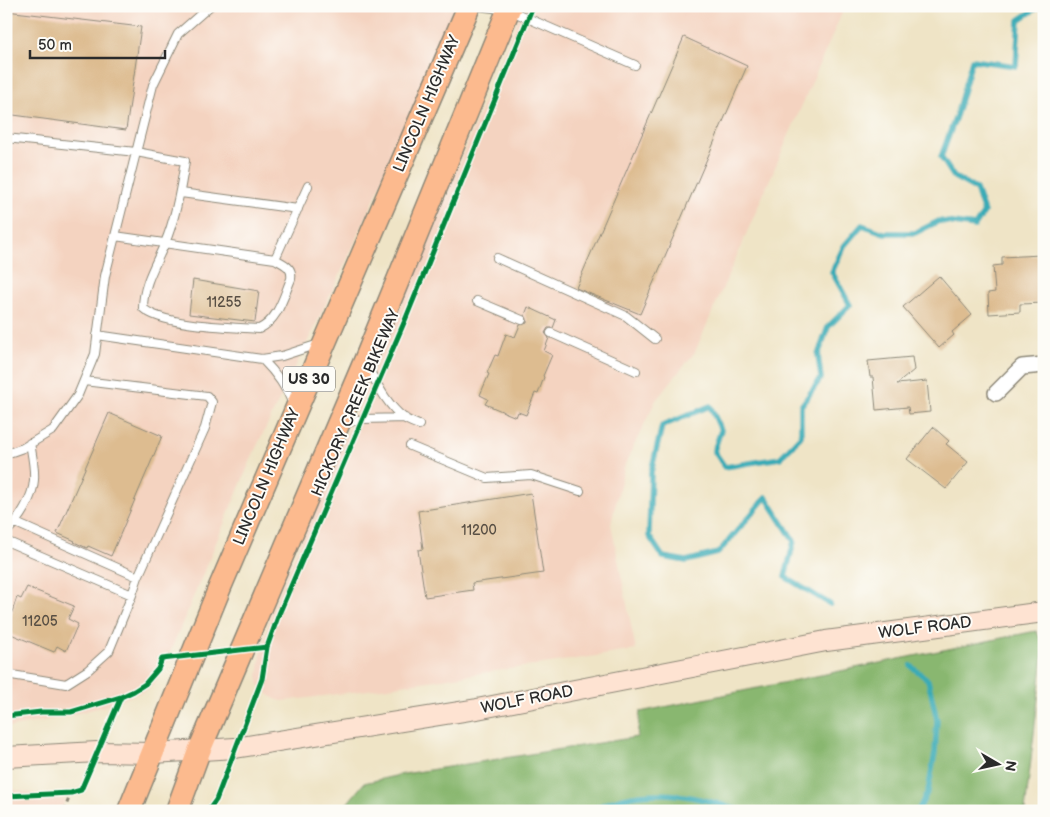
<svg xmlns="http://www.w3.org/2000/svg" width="1050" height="817" font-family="'Balsamiq Sans',sans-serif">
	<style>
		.built { fill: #f4d3c0 }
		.forest { fill: #89b770; stroke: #5a714e }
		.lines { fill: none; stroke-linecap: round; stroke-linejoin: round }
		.stream { stroke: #3aabb6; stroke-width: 5.5 }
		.building { fill: #ddbc90 }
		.service-casing { stroke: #8d8878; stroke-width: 10 }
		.minor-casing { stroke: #8d8878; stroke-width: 18 }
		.secondary-casing { stroke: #8d8878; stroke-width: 22 }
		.primary-casing { stroke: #8d8878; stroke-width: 25 }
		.path { stroke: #8d8878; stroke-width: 3; stroke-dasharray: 4 4; stroke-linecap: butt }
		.service { stroke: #fff; stroke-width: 8 }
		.minor { stroke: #fff; stroke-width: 15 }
		.secondary { stroke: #fee3d2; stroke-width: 20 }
		.primary { stroke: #fcba8e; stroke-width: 22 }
		.cycleway-casing { stroke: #fdfcf7; stroke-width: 8 }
		.cycleway { stroke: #00873e; stroke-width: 5 }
		.labels { text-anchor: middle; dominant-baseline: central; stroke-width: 4; stroke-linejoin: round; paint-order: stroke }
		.number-label { font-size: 14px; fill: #584f44 }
		.shield { fill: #fdfcf7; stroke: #6a6a68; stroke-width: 1 }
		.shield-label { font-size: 15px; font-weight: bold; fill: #2b2b2b }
		.street-label { font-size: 16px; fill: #2b2b2b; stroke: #fdfcf7 }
	</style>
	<rect width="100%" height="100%" fill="#fdfcf7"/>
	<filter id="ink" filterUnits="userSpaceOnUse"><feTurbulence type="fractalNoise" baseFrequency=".02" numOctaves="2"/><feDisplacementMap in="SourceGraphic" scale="10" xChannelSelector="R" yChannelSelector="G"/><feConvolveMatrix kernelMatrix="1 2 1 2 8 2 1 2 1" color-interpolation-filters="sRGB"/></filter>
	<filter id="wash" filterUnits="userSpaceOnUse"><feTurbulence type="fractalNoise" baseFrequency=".0096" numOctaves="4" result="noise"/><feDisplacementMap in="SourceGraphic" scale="20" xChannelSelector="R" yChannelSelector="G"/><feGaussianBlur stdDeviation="1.12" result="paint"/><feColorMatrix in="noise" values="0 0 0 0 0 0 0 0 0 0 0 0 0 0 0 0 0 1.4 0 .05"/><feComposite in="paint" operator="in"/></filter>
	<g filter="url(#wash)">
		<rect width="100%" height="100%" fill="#efe4c6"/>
		<!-- built -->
		<path class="built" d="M6 6H457L407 126 348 258 255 450 163 669 155 682 145 691 105 706 59 718 6 728Z
			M523 6H845L695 352 656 400 625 464 611 524 636 650 368 690 293 700 282 701 275 699 265 692 259 685 258 676 261 653 272 609 404 299Z
			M6 788 65 800 61 811H6Z"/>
		<!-- forest -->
		<path class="forest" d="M1036 631 1044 644V647L1025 811H341L364 783 404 774 637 737 640 712Z"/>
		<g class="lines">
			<!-- stream -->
			<path class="stream" d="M830 604 785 577 794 541 766 497 718 553 686 561 663 557 649 536 651 472 662 426 710 406 721 430 714 451 725 467 780 458 801 436V406L821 378 818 355 828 327 850 305 832 272 844 246 862 225 884 233H915L939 221 975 226 984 212 976 189 954 177 941 157 957 113 972 60 1016 66 1019 20 1040 6
				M911 666 928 680 937 720 935 753 928 791 918 811
				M590 811C640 784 690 793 741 811"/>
		</g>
		<g id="blocks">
			<!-- building -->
			<path class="building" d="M6 11 141 27 126 130 6 114Z
				M684 37 747 66 640 314 576 288Z
				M1041 255 1044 303 1020 304V312L989 314 988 293 995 292 993 266 1002 265V257Z
				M939 276 972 315 952 332 954 335 939 348 903 307Z
				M193 280 259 291 255 322 189 314Z
				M528 307 556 320 553 328H548L545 333 549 338 544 351 552 355 543 376 544 377 538 394 535 393 526 415 518 412 516 417 485 404 488 399 480 395 489 374 487 373 495 355 498 356 506 334 515 337 520 325 527 323V319L525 315Z
				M912 357 914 370 897 384 927 381 930 412 909 414 908 407 876 410 873 377H870L868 361Z
				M109 413 162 436 111 556 88 546 87 548 74 542 75 541 57 533Z
				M933 427 949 441 946 444 968 462 946 489 907 459Z
				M531 493 543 573 472 583 473 590 425 597 418 550 423 549 418 511Z
				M27 587 74 606 68 619 78 624 66 651 57 646 54 652 6 632V613L11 615 17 597 21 599Z"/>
		</g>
	</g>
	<g filter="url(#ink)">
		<use href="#blocks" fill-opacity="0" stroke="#8d8878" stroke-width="1"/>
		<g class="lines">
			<!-- service casing -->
			<g class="service-casing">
				<path id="service" d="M477 6 509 10 635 65
					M6 138 136 152 185 161C181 189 176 217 165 243 156 264 143 284 143 308 161 326 232 327 259 329 278 320 283 298 291 279 293 267 284 264 275 259
					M181 193 298 209
					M115 236 275 259 308 186
					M497 258 626 316 655 339
					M477 301 522 320
					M551 333 636 371
					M97 335 262 359 282 356 319 344
					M262 359C275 372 286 386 293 404
					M367 366C377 384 387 405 404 418 408 421 414 423 419 425
					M84 381 207 396 212 402 205 428 138 577 132 595
					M342 424 363 419 405 418
					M410 446 487 478 531 475 580 491
					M6 454 23 448 53 430 78 395 95 354 105 276 153 85 178 34 210 6
					M16 523 138 577
					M6 532C19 520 33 498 34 480 35 468 32 455 30 443
					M6 541 132 595 109 651 88 670 66 684 6 674"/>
			</g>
			<!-- minor casing -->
			<g class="minor-casing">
				<path id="minor" d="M996 393 1022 367 1044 365"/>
			</g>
			<!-- secondary casing -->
			<g class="secondary-casing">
				<path id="secondary" d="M6 757 97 752 153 753 235 748 477 709 826 641 1044 612"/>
			</g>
			<!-- primary casing -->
			<g class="primary-casing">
				<path id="primary" d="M129 811 220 587 469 6
					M177 811 199 751 365 361 510 6"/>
			</g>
			<!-- path -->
			<path class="path" d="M64 811 71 793"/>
			<!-- service -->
			<use href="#service" class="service"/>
			<!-- minor -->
			<use href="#minor" class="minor"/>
			<!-- secondary -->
			<use href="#secondary" class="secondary"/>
			<!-- primary -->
			<use href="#primary" class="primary"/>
			<!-- cycleway casing -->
			<g class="cycleway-casing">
				<path id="cycleway" d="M6 716 41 712H71L121 697 134 691 145 684 158 669 162 659 267 647
					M6 796 71 793 81 790 121 697
					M208 811 216 800 262 679 267 647 279 614 406 318 533 6"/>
			</g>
			<!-- cycleway -->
			<use href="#cycleway" class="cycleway"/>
		</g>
	</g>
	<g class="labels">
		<!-- number labels -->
		<g class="number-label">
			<text x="224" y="302">11255</text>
			<text x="479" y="530">11200</text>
			<text x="40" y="621">11205</text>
		</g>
		<!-- shield labels -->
		<rect class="shield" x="283" y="366.5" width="52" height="25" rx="4"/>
		<g class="shield-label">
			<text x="309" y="379">US 30</text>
		</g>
		<!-- street labels -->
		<g class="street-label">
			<text transform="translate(427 104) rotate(-67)">LINCOLN HIGHWAY</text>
			<text transform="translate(356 403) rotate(-67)">HICKORY CREEK BIKEWAY</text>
			<text transform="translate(267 477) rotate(-67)">LINCOLN HIGHWAY</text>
			<text transform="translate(925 628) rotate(-7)">WOLF ROAD</text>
			<text transform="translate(527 700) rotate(-11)">WOLF ROAD</text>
		</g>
	</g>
	<!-- margin -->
	<rect width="1050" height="817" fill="none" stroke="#fdfcf7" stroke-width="25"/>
	<!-- north arrow -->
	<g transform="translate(998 764) rotate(99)" stroke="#fdfcf7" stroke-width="4" paint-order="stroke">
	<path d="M0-4L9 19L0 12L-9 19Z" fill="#2b2b2b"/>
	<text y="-8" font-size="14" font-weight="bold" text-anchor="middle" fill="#2b2b2b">N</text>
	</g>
	<!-- scale -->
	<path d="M30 50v8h135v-8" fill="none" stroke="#2b2b2b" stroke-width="2.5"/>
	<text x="38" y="50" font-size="15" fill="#2b2b2b" stroke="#fdfcf7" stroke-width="4" paint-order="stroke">50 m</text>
</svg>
